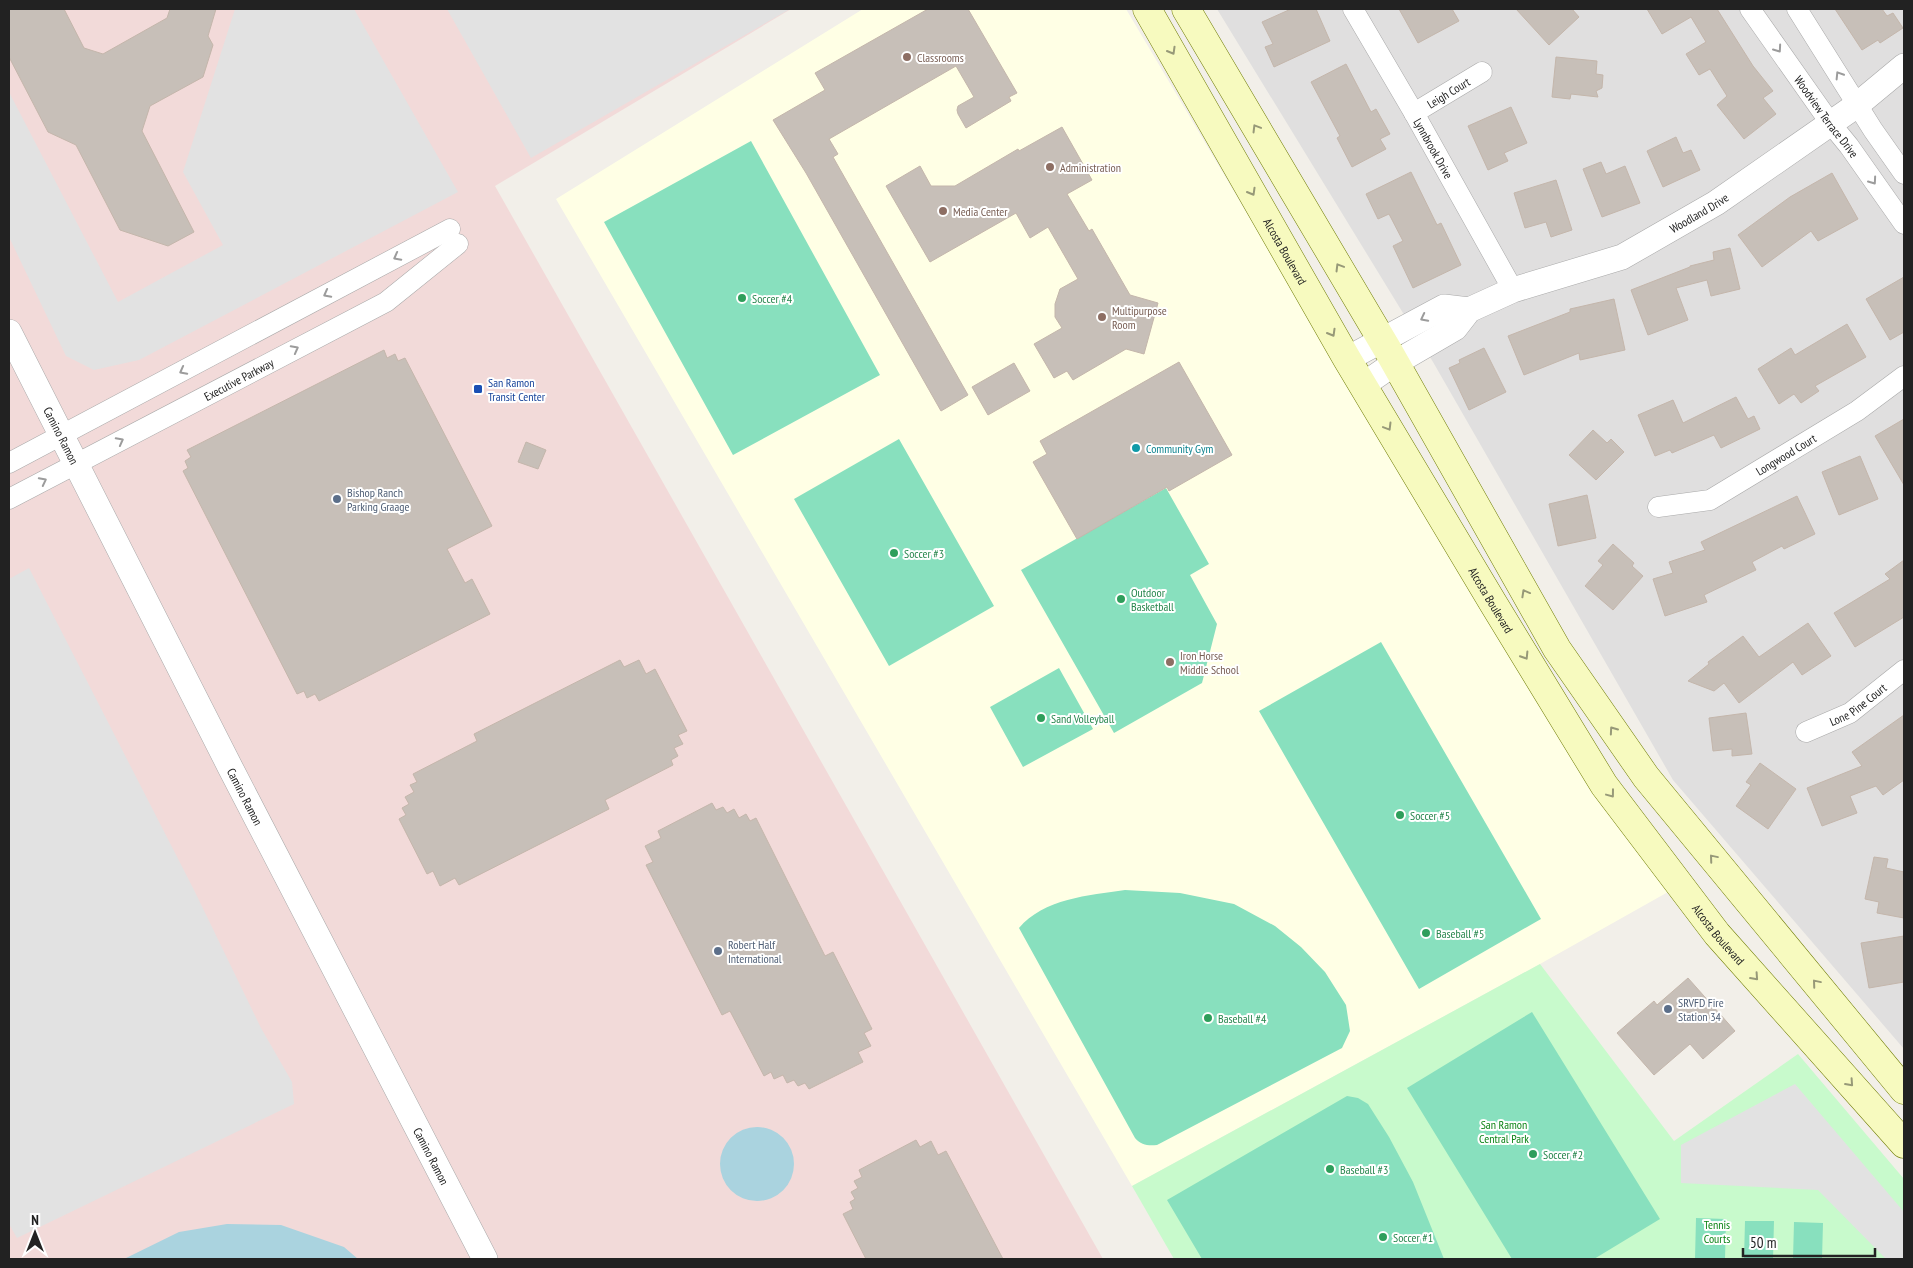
<svg xmlns="http://www.w3.org/2000/svg" width="1913" height="1268" font-family="'PT Sans Narrow',sans-serif">
	<style>
		.residential { fill: #e0dfdf }
		.commercial { fill: #f2dad9 }
		.education { fill: #ffffe5 }
		.park { fill: #c8facc }
		.pitch { fill: #88e0be }
		.parking { fill: #e2e2e2 }
		.water { fill: #aad3df }
		.building { fill: #c7bfb8; stroke: #c4b6ab }
		.lines { fill: none; stroke-linecap: round; stroke-linejoin: round }
		.minor-casing { stroke: #a9a9a9; stroke-width: 21 }
		.tertiary-casing { stroke: #a9a9a9; stroke-width: 26 }
		.secondary-casing { stroke: #707d05; stroke-width: 29 }
		.minor { stroke: #fff; stroke-width: 20 }
		.tertiary { stroke: #fff; stroke-width: 25 }
		.secondary { stroke: #f7fabf; stroke-width: 28 }
		.oneway { stroke: #9c9c9c }
		.oneway2 { stroke: #979978 }
		.education-dot { fill: #8d6e63; stroke: #fff; stroke-width: 2 }
		.leisure-dot { fill: #2e9e5b; stroke: #fff; stroke-width: 2 }
		.transit-dot { fill: #1a4fb4; stroke: #fff; stroke-width: 2 }
		.culture-dot { fill: #0f9aa8; stroke: #fff; stroke-width: 2 }
		.service-dot { fill: #5c6f8a; stroke: #fff; stroke-width: 2 }
		.labels { text-anchor: middle; dominant-baseline: central; stroke-width: 4; stroke-linejoin: round; paint-order: stroke }
		.education-label { font-size: 12px; fill: #785e54; stroke: #fff; text-anchor: start }
		.street-label { font-size: 12px; fill: #222; stroke: #fff }
		.leisure-label { font-size: 12px; fill: #27864d; stroke: #fff; text-anchor: start }
		.transit-label { font-size: 12px; fill: #164399; stroke: #fff; text-anchor: start }
		.culture-label { font-size: 12px; fill: #0d838f; stroke: #fff; text-anchor: start }
		.service-label { font-size: 12px; fill: #4e5e75; stroke: #fff; text-anchor: start }
		.park-label { font-size: 12px; fill: #0c8416; stroke: #fff }
	</style>
	<rect width="100%" height="100%" fill="#f2efe9"/>
	<!-- residential -->
	<path class="residential" d="M1217 9H1904V1049L1673 780 1433 362Z"/>
	<!-- commercial -->
	<path class="commercial" d="M9 9H791L495 186 1103 1259H9Z"/>
	<!-- education -->
	<path class="education" d="M863 9H1126L1439 538 1668 892 1540 964 1132 1186 556 199Z"/>
	<!-- park -->
	<path class="park" d="M1540 964 1674 1141 1798 1054 1904 1179V1259H1174L1132 1186Z"/>
	<!-- pitch -->
	<path class="pitch" d="M751 141 880 375 733 455 604 222Z
		M899 439 994 606 889 666 794 499Z
		M1166 488 1209 564 1190 575 1217 624 1202 683 1114 733 1021 570Z
		M1381 642 1541 919 1419 989 1259 711Z
		M1059 668 1093 729 1023 767 990 707Z
		M1125 890 1180 893 1234 904 1275 926 1301 947 1325 972 1346 1005 1350 1031 1342 1048 1157 1145C1148 1146 1141 1145 1135 1138L1019 928C1043 899 1089 895 1125 890Z
		M1532 1012 1660 1219 1594 1259H1512L1407 1088Z
		M1347 1096 1358 1098 1368 1104 1389 1137 1413 1182 1444 1259H1202L1167 1200Z
		M1696 1218 1726 1219 1725 1259H1695Z
		M1745 1221H1774L1773 1259H1744Z
		M1794 1222 1823 1223 1822 1259H1793Z"/>
	<!-- parking -->
	<path class="parking" d="M235 9H354L458 192 139 360 94 370 66 356 9 237V92L118 302 223 245 183 172Z
		M447 9H790L531 158Z
		M29 568 194 890 261 1028 292 1082 294 1104 17 1238 9 1224V579Z
		M1795 1084 1904 1212V1259H1886L1818 1190 1681 1183V1145Z"/>
	<!-- water -->
	<path class="water" d="M720 1164a37 37 0 1 1 74 0a37 37 0 1 1-74 0Z
		M227 1224 281 1225 344 1247 358 1259H124L179 1232Z"/>
	<!-- building -->
	<path class="building" d="M9 9H64L84 48 103 54 167 18 170 9H216L208 36 213 45 203 77 150 106 142 131 194 232 168 246 120 230 76 145 48 132 9 57Z
		M928 9H968L1017 93 1009 97 1011 101 966 128 958 114 957 110 958 106 974 97 956 66 829 139 838 154 833 157 968 395 941 411 806 173 773 120 825 90 815 73Z
		M1291 9H1316L1330 41 1274 67 1265 47 1273 44 1262 22Z
		M1399 9H1452L1459 21 1418 43Z
		M1516 9H1572L1579 17 1549 45Z
		M1647 9H1717L1753 66 1773 91 1763 98 1776 114 1744 139 1717 105 1727 96 1710 69 1699 75 1686 54 1706 42 1691 17 1662 34Z
		M1835 9H1882L1887 16 1893 13 1903 28 1880 43 1878 40 1862 50Z
		M1556 57 1597 61 1596 74 1603 75 1602 88 1596 91 1598 97 1571 94 1570 99 1552 97Z
		M1346 64 1371 112 1376 109 1390 134 1380 139 1386 149 1352 167 1337 138 1340 136 1311 82Z
		M1511 107 1527 143 1504 153 1508 161 1488 170 1468 126Z
		M1062 127 1092 180 1067 194 1089 231 1092 229 1130 295 1158 303 1144 354 1126 349 1073 380 1067 371 1054 378 1034 344 1062 328 1055 317V304L1060 289 1078 279 1048 227 1030 238 1016 213 930 262 886 186 920 166 931 186H955L1018 149 1019 151Z
		M1676 137 1683 153 1691 150 1700 170 1663 187 1647 151Z
		M1601 162 1606 174 1625 166 1640 203 1602 217 1583 169Z
		M1411 172 1437 225 1441 223 1461 265 1413 288 1393 246 1403 241 1389 214 1378 219 1366 194Z
		M1832 173 1858 219 1818 241 1811 231 1762 267 1738 235 1790 197Z
		M1556 180 1572 230 1551 237 1546 222 1525 228 1514 193Z
		M1730 248 1740 289 1711 296 1707 280 1676 288 1688 320 1648 335 1631 290 1690 267V266L1714 260 1713 252Z
		M1904 277V332L1890 340 1866 299Z
		M1614 299 1625 350 1580 360 1579 353 1524 375 1508 336 1570 312V309Z
		M1847 324 1866 357 1815 386 1819 391 1801 403 1794 394 1779 404 1758 369 1791 348 1795 355Z
		M1484 348 1506 392 1469 410 1449 368 1460 363 1459 360Z
		M384 350 387 358 395 354 398 361 405 358 492 526 447 549 465 583 472 579 490 614 319 701 315 694 307 698 304 691 297 694 183 471 188 468 185 461 191 457 187 450Z
		M1179 362 1232 455 1169 491 1167 487 1077 539 1033 462 1047 454 1040 441Z
		M1014 363 1030 391 988 415 972 387Z
		M1736 397 1748 419 1754 416 1760 429 1721 448 1714 435 1672 453 1670 450 1655 456 1638 415 1673 400 1683 423Z
		M1904 419V485L1875 436Z
		M1593 430 1607 443 1611 439 1624 452 1596 480 1569 455Z
		M526 442 546 450 538 469 518 462Z
		M1860 456 1878 499 1839 515 1822 472Z
		M1587 495 1596 538 1558 546 1549 504Z
		M1797 496 1815 534 1784 549 1782 546 1752 562 1756 570 1704 595 1707 602 1665 616 1653 579 1673 573 1669 562 1705 550 1701 542Z
		M1613 544 1634 563 1632 566 1643 576 1613 610 1585 586 1603 565 1598 561Z
		M1904 560V617L1855 647 1834 613 1890 579 1885 574Z
		M1808 623 1831 656 1802 675 1793 662 1739 703 1724 683 1714 691 1688 681 1709 664 1708 662 1743 636 1759 657Z
		M620 660 624 667 639 660 646 674 655 669 687 731 678 735 683 744 674 748 678 756 671 760 673 765 605 800 609 809 459 885 455 878 440 886 433 871 427 874 399 819 406 815 402 808 409 804 405 797 414 792 410 785 417 782 413 774 477 741 474 734Z
		M1746 713 1752 754 1732 756V749L1713 751 1709 718Z
		M1904 715V780L1883 795 1876 786 1850 796 1857 813 1822 826 1807 788 1862 766 1852 752Z
		M1760 763 1796 789 1768 829 1736 806 1751 785 1746 782Z
		M712 803 716 810 723 807 727 813 734 809 739 818 746 814 750 821 756 818 825 956 833 952 872 1029 864 1033 871 1046 858 1052 863 1062 809 1089 805 1083 798 1086 794 1080 787 1083 783 1075 774 1079 771 1072 764 1076 730 1011 722 1015 646 865 653 862 645 846 661 838 658 831Z
		M1874 857 1888 859 1886 868 1904 872V918L1877 913 1879 902 1865 899Z
		M1904 936V982L1869 988 1861 943Z
		M1688 978 1735 1031 1703 1059 1690 1044 1654 1075 1617 1033 1654 1001 1657 1005Z
		M916 1140 920 1147 931 1141 938 1155 946 1151 1003 1259H866L843 1214 853 1209 850 1202 855 1199 851 1192 858 1188 854 1181 862 1177 859 1170Z"/>
	<g class="lines">
		<!-- minor casing -->
		<g class="minor-casing">
			<g id="minor">
				<path id="s1" d="M1353 9 1414 113 1513 290"/>
				<path id="s2" d="M1750 9 1831 124 1849 146 1904 224"/>
				<path d="M1797 9 1873 130 1904 174"/>
				<path id="s3" d="M1414 113 1482 72"/>
				<path d="M9 463 450 229"/>
				<path id="s4" d="M9 499 386 302 458 244"/>
				<path id="s5" d="M1658 507 1710 500 1857 411 1904 376"/>
				<path id="s6" d="M1806 732 1850 713 1904 670"/>
			</g>
		</g>
		<!-- tertiary casing -->
		<g class="tertiary-casing">
			<g id="tertiary">
				<path id="s7" d="M9 332 231 769 485 1259"/>
				<path d="M1347 359 1444 307 1469 310"/>
				<path id="s8" d="M1363 385 1395 363 1455 328 1469 310 1513 290 1622 257 1716 203 1857 105 1904 66"/>
			</g>
		</g>
		<!-- secondary casing -->
		<g class="secondary-casing">
			<g id="secondary">
				<path id="s9" d="M1147 9 1347 359 1493 603 1604 785 1717 934 1904 1144"/>
				<path d="M1186 9 1389 352 1557 649 1646 777 1904 1090"/>
			</g>
		</g>
		<!-- minor -->
		<use href="#minor" class="minor"/>
		<!-- tertiary -->
		<use href="#tertiary" class="tertiary"/>
		<!-- secondary -->
		<use href="#secondary" class="secondary"/>
	</g>
	<!-- one-way arrows -->
	<defs><path id="oneway-chevron" d="M-2-3.5L2.5 0L-2 3.5" fill="none" stroke-width="1.6" stroke-linecap="round" stroke-linejoin="round" transform="scale(1.25)"/></defs>
	<g class="oneway">
		<use href="#oneway-chevron" transform="translate(1778 49) rotate(55)"/>
		<use href="#oneway-chevron" transform="translate(1839 75) rotate(-122)"/>
		<use href="#oneway-chevron" transform="translate(1873 181) rotate(55)"/>
		<use href="#oneway-chevron" transform="translate(397 257) rotate(152)"/>
		<use href="#oneway-chevron" transform="translate(327 294) rotate(152)"/>
		<use href="#oneway-chevron" transform="translate(1424 318) rotate(153)"/>
		<use href="#oneway-chevron" transform="translate(295 349) rotate(-28)"/>
		<use href="#oneway-chevron" transform="translate(183 371) rotate(152)"/>
		<use href="#oneway-chevron" transform="translate(120 441) rotate(-28)"/>
		<use href="#oneway-chevron" transform="translate(43 481) rotate(-27)"/>
	</g>
	<g class="oneway2">
		<use href="#oneway-chevron" transform="translate(1172 51) rotate(60)"/>
		<use href="#oneway-chevron" transform="translate(1256 128) rotate(-121)"/>
		<use href="#oneway-chevron" transform="translate(1252 192) rotate(60)"/>
		<use href="#oneway-chevron" transform="translate(1339 267) rotate(-121)"/>
		<use href="#oneway-chevron" transform="translate(1332 333) rotate(60)"/>
		<use href="#oneway-chevron" transform="translate(1388 427) rotate(59)"/>
		<use href="#oneway-chevron" transform="translate(1525 593) rotate(-119)"/>
		<use href="#oneway-chevron" transform="translate(1525 656) rotate(58)"/>
		<use href="#oneway-chevron" transform="translate(1613 730) rotate(-125)"/>
		<use href="#oneway-chevron" transform="translate(1611 794) rotate(53)"/>
		<use href="#oneway-chevron" transform="translate(1713 858) rotate(-130)"/>
		<use href="#oneway-chevron" transform="translate(1755 977) rotate(48)"/>
		<use href="#oneway-chevron" transform="translate(1816 983) rotate(-130)"/>
		<use href="#oneway-chevron" transform="translate(1850 1083) rotate(48)"/>
	</g>
	<!-- markers -->
	<g class="education-dot">
		<circle cx="907" cy="57" r="5"/>
		<circle cx="1050" cy="167" r="5"/>
		<circle cx="943" cy="211" r="5"/>
		<circle cx="1102" cy="317" r="5"/>
		<circle cx="1170" cy="662" r="5"/>
	</g>
	<g class="leisure-dot">
		<circle cx="742" cy="298" r="5"/>
		<circle cx="894" cy="553" r="5"/>
		<circle cx="1121" cy="599" r="5"/>
		<circle cx="1041" cy="718" r="5"/>
		<circle cx="1400" cy="815" r="5"/>
		<circle cx="1426" cy="933" r="5"/>
		<circle cx="1208" cy="1018" r="5"/>
		<circle cx="1533" cy="1154" r="5"/>
		<circle cx="1330" cy="1169" r="5"/>
		<circle cx="1383" cy="1237" r="5"/>
	</g>
	<rect class="transit-dot" x="473" y="384" width="10" height="10" rx="2.5"/>
	<circle class="culture-dot" cx="1136" cy="448" r="5"/>
	<g class="service-dot">
		<circle cx="337" cy="499" r="5"/>
		<circle cx="718" cy="951" r="5"/>
		<circle cx="1668" cy="1009" r="5"/>
	</g>
	<g class="labels">
		<!-- education labels -->
		<g class="education-label">
			<text x="917" y="57">Classrooms</text>
			<text x="1060" y="167">Administration</text>
			<text x="953" y="211">Media Center</text>
			<text x="1112" y="310">Multipurpose<tspan x="1112" dy="14">Room</tspan></text>
			<text x="1180" y="655">Iron Horse<tspan x="1180" dy="14">Middle School</tspan></text>
		</g>
		<!-- street labels -->
		<g class="street-label">
			<text stroke="none"><textPath href="#s3" startOffset="40">Leigh Court</textPath></text>
			<text stroke="none"><textPath href="#s2" startOffset="132">Woodview Terrace Drive</textPath></text>
			<text stroke="none"><textPath href="#s1" startOffset="161">Lynnbrook Drive</textPath></text>
			<text stroke="none"><textPath href="#s8" startOffset="382">Woodland Drive</textPath></text>
			<text stroke="none"><textPath href="#s9" startOffset="279">Alcosta Boulevard</textPath></text>
			<text stroke="none"><textPath href="#s4" startOffset="259">Executive Parkway</textPath></text>
			<text stroke="none"><textPath href="#s7" startOffset="116">Camino Ramon</textPath></text>
			<text stroke="none"><textPath href="#s5" startOffset="141">Longwood Court</textPath></text>
			<text stroke="none"><textPath href="#s9" startOffset="684">Alcosta Boulevard</textPath></text>
			<text stroke="none"><textPath href="#s6" startOffset="59">Lone Pine Court</textPath></text>
			<text stroke="none"><textPath href="#s7" startOffset="521">Camino Ramon</textPath></text>
			<text stroke="none"><textPath href="#s9" startOffset="1089">Alcosta Boulevard</textPath></text>
			<text stroke="none"><textPath href="#s7" startOffset="926">Camino Ramon</textPath></text>
		</g>
		<!-- leisure labels -->
		<g class="leisure-label">
			<text x="752" y="298">Soccer #4</text>
			<text x="904" y="553">Soccer #3</text>
			<text x="1131" y="592">Outdoor<tspan x="1131" dy="14">Basketball</tspan></text>
			<text x="1051" y="718">Sand Volleyball</text>
			<text x="1410" y="815">Soccer #5</text>
			<text x="1436" y="933">Baseball #5</text>
			<text x="1218" y="1018">Baseball #4</text>
			<text x="1543" y="1154">Soccer #2</text>
			<text x="1340" y="1169">Baseball #3</text>
			<text x="1393" y="1237">Soccer #1</text>
		</g>
		<!-- transit labels -->
		<g class="transit-label">
			<text x="488" y="382">San Ramon<tspan x="488" dy="14">Transit Center</tspan></text>
		</g>
		<!-- culture labels -->
		<g class="culture-label">
			<text x="1146" y="448">Community Gym</text>
		</g>
		<!-- service labels -->
		<g class="service-label">
			<text x="347" y="492">Bishop Ranch<tspan x="347" dy="14">Parking Graage</tspan></text>
			<text x="728" y="944">Robert Half<tspan x="728" dy="14">International</tspan></text>
			<text x="1678" y="1002">SRVFD Fire<tspan x="1678" dy="14">Station 34</tspan></text>
		</g>
		<!-- park labels -->
		<g class="park-label">
			<text x="1504" y="1124">San Ramon<tspan x="1504" dy="14">Central Park</tspan></text>
			<text x="1717" y="1224">Tennis<tspan x="1717" dy="14">Courts</tspan></text>
		</g>
	</g>
	<!-- border -->
	<rect width="1913" height="1268" fill="none" stroke="#222222" stroke-width="20"/>
	<!-- north arrow -->
	<g transform="translate(35 1233)" stroke="#ffffff" stroke-width="4" paint-order="stroke">
	<path d="M0-4L9 19L0 12L-9 19Z" fill="#222222"/>
	<text y="-8" font-size="14" font-weight="bold" text-anchor="middle" fill="#222222">N</text>
	</g>
	<!-- scale -->
	<path d="M1743 1248v8h132v-8" fill="none" stroke="#222222" stroke-width="2.5"/>
	<text x="1750" y="1248" font-size="15" fill="#222222" stroke="#ffffff" stroke-width="4" paint-order="stroke">50 m</text>
</svg>
